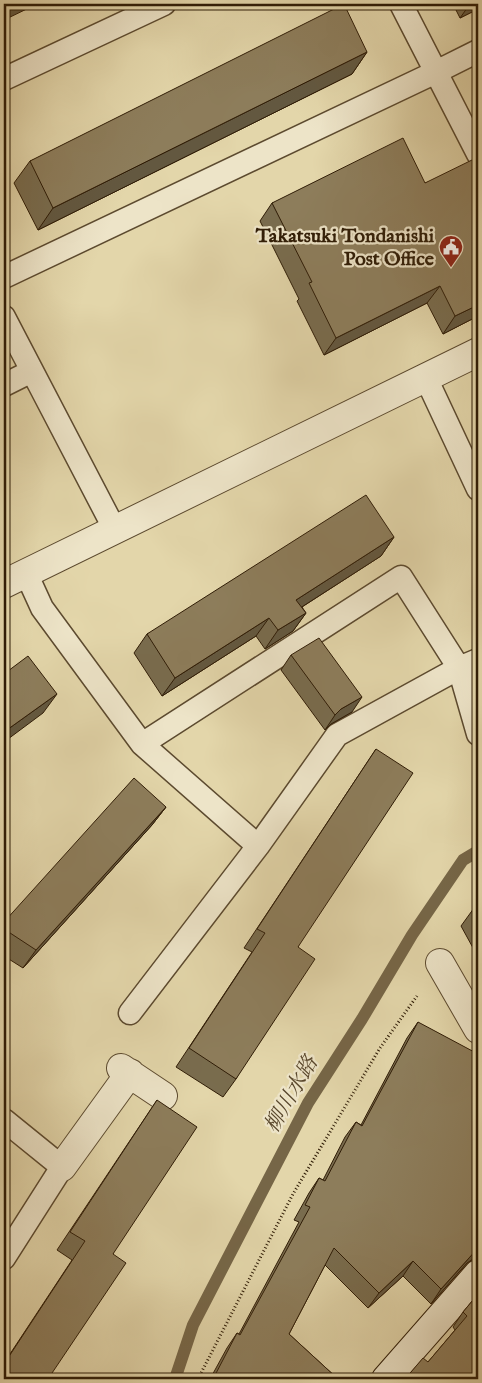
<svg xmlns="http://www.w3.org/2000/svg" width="482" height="1383" font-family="'IM FELL English','Noto Serif JP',serif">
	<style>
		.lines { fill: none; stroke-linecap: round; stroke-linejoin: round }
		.stream { stroke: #766647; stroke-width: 12 }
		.service-casing { stroke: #5c4a2f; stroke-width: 25 }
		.minor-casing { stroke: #5c4a2f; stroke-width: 30 }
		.secondary-casing { stroke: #2f1c06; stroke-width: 30 }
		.path { stroke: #2f1c06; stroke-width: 3; stroke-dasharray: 1 2.5; stroke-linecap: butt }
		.service { stroke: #ede4c8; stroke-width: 22 }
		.minor { stroke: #ede4c8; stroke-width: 28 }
		.secondary { stroke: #ede4c8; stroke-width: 28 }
		.wall { fill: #796c4e; stroke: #2f1c06 }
		.shaded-wall { fill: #635840; stroke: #2f1c06 }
		.building { fill: #8d7d5b; stroke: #2f1c06 }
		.labels { text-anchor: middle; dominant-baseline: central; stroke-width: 4.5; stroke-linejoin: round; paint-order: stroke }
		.poi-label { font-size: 20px; font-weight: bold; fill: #2f1c06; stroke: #ede4c8; text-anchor: end }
		.water-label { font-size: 21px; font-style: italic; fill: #59472c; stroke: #ede4c8 }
	</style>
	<rect width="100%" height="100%" fill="#e3d6aa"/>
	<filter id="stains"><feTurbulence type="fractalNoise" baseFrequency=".004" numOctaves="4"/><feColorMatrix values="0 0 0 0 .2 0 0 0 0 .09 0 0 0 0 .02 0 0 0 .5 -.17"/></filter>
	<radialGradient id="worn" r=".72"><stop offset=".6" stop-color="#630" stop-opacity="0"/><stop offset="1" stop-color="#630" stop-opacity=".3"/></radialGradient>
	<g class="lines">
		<!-- stream -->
		<path class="stream" d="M175 1379 193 1325 308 1103 362 1019 412 935 463 860 478 851"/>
		<!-- service casing -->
		<g class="service-casing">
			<path id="service" d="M401 4 478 154
				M4 79 164 4
				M4 277 436 72 478 51
				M4 317 115 530
				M426 378 478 489
				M4 385 32 371
				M26 573 42 608 142 744 258 846
				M478 660 459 668 478 734
				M130 1013 258 846 337 735 459 668 401 577 142 744
				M4 1120 62 1167 4 1258"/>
		</g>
		<!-- minor casing -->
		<g class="minor-casing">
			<path id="minor" d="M4 584 478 352
				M440 963 478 1029
				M121 1068 163 1096
				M62 1167 130 1073"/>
		</g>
		<!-- secondary casing -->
		<g class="secondary-casing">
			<path id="secondary" d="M386 1379 478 1274"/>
		</g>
		<!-- path -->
		<path class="path" d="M198 1379 293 1194 380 1048 417 996"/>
		<!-- service -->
		<use href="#service" class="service"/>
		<!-- minor -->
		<use href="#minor" class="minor"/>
		<!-- secondary -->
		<use href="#secondary" class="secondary"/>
	</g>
	<!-- wall -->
	<path class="wall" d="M453 4H478V9L460 18Z
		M367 52 352 74 38 230 14 183 30 161Z
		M478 168V316L443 334 427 303 324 355 297 301 299 299 260 221 272 203 425 183Z
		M394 537 381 556 302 607 306 613 293 631 265 649 256 636 162 696 134 653 147 634Z
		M291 655 352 712 331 724 325 730 281 670Z
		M376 749 298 947 236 1079 223 1097 176 1067 252 952 244 948Z
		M166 807 152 825 23 968 4 956V922Z
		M478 905V957L461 926 474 908Z
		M418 1022 473 1259 467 1263 431 1304 403 1276 368 1308 325 1265 289 1334 338 1379H210L227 1348 237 1333 239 1334 299 1222 294 1220 309 1193 319 1178 323 1180 345 1137 356 1122 361 1125 407 1038Z
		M157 1100 113 1254 4 1379V1363L72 1260 57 1250Z
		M478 1294V1379L428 1362 455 1330 453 1327 463 1312Z"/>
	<!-- shaded-wall -->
	<path class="shaded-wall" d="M6 4H37L4 20V5Z
		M470 4H478V9L460 18Z
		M367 52 352 74 38 230 53 208Z
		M440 286 427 303 324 355 336 338Z
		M478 305V316L443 334 455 316Z
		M394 537 381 556 283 619 296 600Z
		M306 613 293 631 265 649 278 630Z
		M269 618 256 636 162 696 175 678Z
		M57 694 43 713 4 742V732Z
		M362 697 352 712 331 724 325 730 335 715 341 709Z
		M166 807 152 825 23 968 36 950Z
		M478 1248V1259H473L467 1263 431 1304 441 1289Z
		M413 1261 403 1276 368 1308 379 1293Z"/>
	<!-- building -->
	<path class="building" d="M344 4 367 52 53 208 30 161Z
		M403 138 425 183 474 159 478 168V305L455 316 440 286 336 338 309 283 312 282 272 203Z
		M366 495 394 537 296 600 306 613 278 630 269 618 175 678 147 634Z
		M319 638 362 697 341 709 335 715 291 655Z
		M28 656 57 694 4 732V674Z
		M376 749 413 773 298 947 315 959 236 1079 189 1048 265 933 257 929Z
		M134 778 166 807 36 950 4 929V922Z
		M478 905V916L474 908Z
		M418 1022 478 1054V1248L441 1289 413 1261 379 1293 334 1248 289 1334 338 1379H213L237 1333 240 1335 310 1207 305 1205 319 1178 325 1181 356 1122 362 1126Z
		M157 1100 197 1127 113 1254 126 1263 48 1379H4V1374L5 1372H4V1364L85 1241 70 1232Z
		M478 1294V1379H405L423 1358 428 1362 467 1316 463 1312Z"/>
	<!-- icons -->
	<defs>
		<g id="civic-pin" transform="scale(1.25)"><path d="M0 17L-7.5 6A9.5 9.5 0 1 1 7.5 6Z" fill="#8f2418" stroke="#ede4c8"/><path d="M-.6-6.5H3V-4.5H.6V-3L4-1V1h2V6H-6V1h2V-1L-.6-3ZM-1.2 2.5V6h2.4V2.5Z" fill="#fff"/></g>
	</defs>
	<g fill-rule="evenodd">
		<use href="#civic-pin" x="451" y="247"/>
	</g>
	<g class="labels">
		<!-- poi labels -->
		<g class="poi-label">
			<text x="434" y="236">Takatsuki Tondanishi<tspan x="434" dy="23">Post Office</tspan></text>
		</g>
		<!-- water labels -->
		<g class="water-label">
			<text transform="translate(292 1095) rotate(-60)">柳川水路</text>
		</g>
	</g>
	<!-- margin -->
	<rect width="482" height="1383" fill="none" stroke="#e3d6aa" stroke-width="20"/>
	<rect x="5" y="5" width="472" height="1373" fill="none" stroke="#2f1c06" stroke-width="2.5"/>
	<rect x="10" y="10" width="462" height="1363" fill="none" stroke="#2f1c06"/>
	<rect width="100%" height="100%" filter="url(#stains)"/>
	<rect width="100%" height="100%" fill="url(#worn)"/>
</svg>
